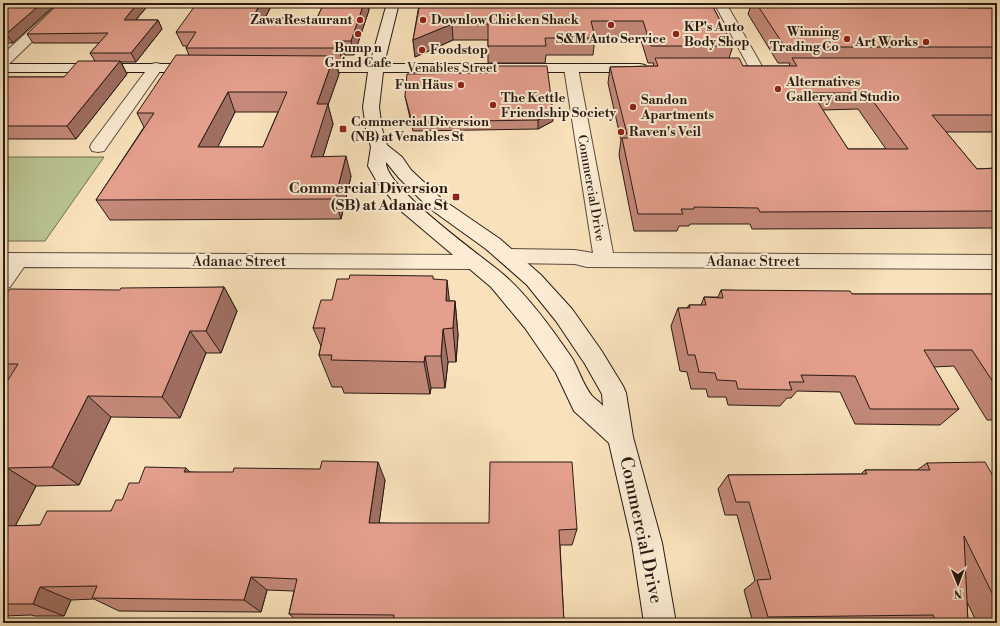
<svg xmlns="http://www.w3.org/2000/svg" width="1000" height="626" font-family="'Libre Bodoni',serif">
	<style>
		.green { fill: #bac492; stroke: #706f53 }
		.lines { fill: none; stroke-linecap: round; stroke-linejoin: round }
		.street-casing { stroke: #5c4c3e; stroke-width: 2 }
		.secondary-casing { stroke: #271a14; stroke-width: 2 }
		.street { fill: #fbecd3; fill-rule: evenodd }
		.secondary { fill: #fbecd3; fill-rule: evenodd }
		.wall { fill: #c48979; stroke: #271a14; fill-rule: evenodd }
		.shaded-wall { fill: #a06f63; stroke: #271a14 }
		.building { fill: #e49f8d; stroke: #271a14; fill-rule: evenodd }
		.poi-dot { fill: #8f2418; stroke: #fbecd3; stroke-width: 1.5 }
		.labels { text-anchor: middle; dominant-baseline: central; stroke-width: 4; stroke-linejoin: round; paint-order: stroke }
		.far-poi-label { font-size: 13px; font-weight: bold; fill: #271a14; stroke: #fbecd3; text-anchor: start }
		.far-street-label { font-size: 13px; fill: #271a14; stroke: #fbecd3 }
		.poi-label { font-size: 15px; font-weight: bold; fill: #271a14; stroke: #fbecd3; text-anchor: end }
		.street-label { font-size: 15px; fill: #271a14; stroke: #fbecd3 }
		.near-street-label { font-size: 18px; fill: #271a14; stroke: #fbecd3 }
	</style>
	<rect width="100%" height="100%" fill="#f9e2bb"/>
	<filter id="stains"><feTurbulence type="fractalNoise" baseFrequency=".005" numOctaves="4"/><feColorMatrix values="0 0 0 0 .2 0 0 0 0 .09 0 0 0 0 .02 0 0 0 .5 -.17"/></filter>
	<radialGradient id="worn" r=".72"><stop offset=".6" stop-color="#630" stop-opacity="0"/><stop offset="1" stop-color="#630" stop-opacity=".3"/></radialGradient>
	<!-- green -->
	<path class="green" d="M3 157H104L45 241H3Z"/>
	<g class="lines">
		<!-- street casing -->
		<g class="street-casing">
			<path id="street" d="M59 3H72L8 65 3 66V54Z
				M714 3H726L763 68 761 71 756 72 751 71Z
				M156 63 161 64 163 67 104 151 98 152 92 151 90 147 92 143 151 64Z
				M571 64 576 65 578 68 613 253 997 255V269L587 267 575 264 509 263 502 261 499 256 502 251 509 249 575 250 593 253 564 68 566 65Z
				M3 253 474 255 481 257 484 262 481 267 474 269 24 267 10 287 3 289Z"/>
		</g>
		<!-- secondary casing -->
		<g class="secondary-casing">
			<path id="secondary" d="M387 3H399L384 64H640L645 65 647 68 645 71 640 72H383L379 107 382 129 387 145 402 157 411 170 443 200 500 239 541 275 572 309 601 350 623 386 626 393 633 437 662 543 676 623H644L632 543 609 443 574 411 556 373 525 328 491 287 401 211 376 180 368 166 371 147 366 129 363 107 368 72H308L303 71 301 68 303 65 308 64H370ZM386 162 399 178 429 208 486 249 527 285 556 321 585 364 602 394 603 406C600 402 595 399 592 396 583 385 579 370 572 358 553 330 524 290 498 270 477 253 384 186 386 162Z
				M3 64H198L203 65 205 68 203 71 198 72H3Z"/>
		</g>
		<!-- street -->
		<use href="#street" class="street"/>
		<!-- secondary -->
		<use href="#secondary" class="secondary"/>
	</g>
	<!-- wall -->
	<path class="wall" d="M3 3 13 43H3Z
		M150 3 136 20H158L162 29 136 62H121L127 74 76 139H3V74H5L7 77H64L95 61 90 53 99 43H33L27 34Z
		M273 3 265 18H317L324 3H369L368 5 369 10 354 55H345L342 62H336L339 74 328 105 333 124 323 156 351 176 341 219 110 220 96 200 144 127 137 113 189 55 186 48 187 46H183L176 32ZM235 112H278L263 147H217Z
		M418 3H711L733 46 729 58 743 66H789L790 63H778L748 14 752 3H800L802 5 872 6 874 3H963L969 8H997V132H946L977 169 997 168V228L752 229 750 224H690L689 226H679L677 231H634L619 155 621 140 608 83 610 67 653 66 654 63H648L640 37H595L593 55H546L545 63H488V40H453L415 57 413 40 419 5H418ZM858 109 886 149H848L822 110Z
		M405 96 553 121 538 129 413 131 407 105Z
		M434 279 450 301H455L458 335 456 362H448L445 388H431L430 394 344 393 342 387H332L319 355 321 346 313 328 332 300Z
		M224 287 237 311 221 353H206L180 418 111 417 79 485 36 486 15 526 40 525 111 511 139 483 186 468 190 472 385 480 379 523 577 529 572 545H560L564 623H300L289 614 294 591 267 590 261 612 119 611 94 599 71 600 64 616H35L31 615 3 616V388L4 386H3V298Z
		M721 290 852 294H997V420H987L954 366 934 367 959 409 940 425 855 424 840 392 797 391 791 398H787L780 406 728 405 726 397H708L706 389H691L687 372 680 371 671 326 678 308H687L689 305H701L704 297H718Z
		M927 463 997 483V623H977L967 602 968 623H753L744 590 755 581 737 515H725L718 489 728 475 861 474 865 470H917Z"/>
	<!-- shaded-wall -->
	<path class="shaded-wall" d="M42 3H57L13 43 6 34Z
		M138 3H150L128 29 124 20Z
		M261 3H273L257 32 252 18Z
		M364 3H369L368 5 369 10 354 55 351 41Z
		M158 20 162 29 136 62 131 53Z
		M452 24 453 40 415 57 413 40Z
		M342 41 345 55 342 62 339 48Z
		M334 56 339 74 328 105 333 124 317 176 311 157 317 104Z
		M120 61 127 74 76 139 67 126Z
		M228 92 235 112 208 167 198 147Z
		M553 112V121L538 129V120Z
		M346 156 351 176 341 219 335 199Z
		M447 280 451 314 446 301Z
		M224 287 237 311 221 353 206 331Z
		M455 301 458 335 456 362 453 328Z
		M443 329 448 362 445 388 441 356Z
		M190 331 206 353 180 418 162 397Z
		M425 356 431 388 430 394 424 362Z
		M88 396 111 417 79 485 52 467Z
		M378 462 385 480 377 539 369 523Z
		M7 468 36 486 7 542 3 541V474Z
		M186 468 204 486 184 472Z
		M251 577 267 590 261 612 244 600Z
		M40 587 71 600 64 616 33 604Z"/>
	<!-- building -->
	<path class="building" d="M3 3H42L6 34H3Z
		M59 3H138L124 20H158L131 53H90L108 33 27 34Z
		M197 3H261L252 18H317L324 3H364L351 41H342L339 48H186L196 32H176Z
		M420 3H711L733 46H651L643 21H591L595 38H545L546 46H488V24H452L413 40Z
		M756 3H800L802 5 878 6 875 3H963L969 8H997V47H785Z
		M176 55 334 56 317 104H328L311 157 346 156 335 199 96 200 154 113H137ZM228 92H287L263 147H198Z
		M655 58H739L743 66H797L792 58H997V115H932L977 169 997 168V211L760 212 758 208 694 207V209H681L683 214H638L622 138H628L610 67 658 66ZM812 93H867L908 149H848Z
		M78 61H120L67 126H3V77H64Z
		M488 66H547L553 112 538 120 412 122 405 96 407 74 488 73Z
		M350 275 433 276V279L447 280 446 301H455L453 328 443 329 441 356H425L424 362 331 360 332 355H319L325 328H313L321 300H332L337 279H349Z
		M224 287 206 331H190L162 397 88 396 52 467 7 468 3 474V397L5 394H3V388L18 364H3V298L10 289 120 290 121 288Z
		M721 290 850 291 852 294H997V388L972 350H924L959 409H870L855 376 801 375 804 382H789L792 390 738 389 736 381 717 380 715 373 699 372 695 355H688L678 308H690L689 305H706L704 297 723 298Z
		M322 461 378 462 369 523H489L490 462H572L577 529 559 530 564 623 393 622 394 615 289 614 297 579 251 577 244 600 92 598 97 586 40 587 33 604H3V526L40 525 47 511H111L116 500H122L129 483H139L145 467 186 468 184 472H233L234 468 320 469Z
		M985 462 997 483V603L964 536 968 623H937L933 615 768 617 757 580 771 579 749 502H736L728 475 867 474 865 470H930L927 463Z"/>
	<!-- markers -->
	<g class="poi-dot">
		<circle cx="360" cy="20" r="4"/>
		<circle cx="423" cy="20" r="4"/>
		<circle cx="611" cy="25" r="4"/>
		<circle cx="358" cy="34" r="4"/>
		<circle cx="676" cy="34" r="4"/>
		<circle cx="847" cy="39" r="4"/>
		<circle cx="926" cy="42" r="4"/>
		<circle cx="422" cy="50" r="4"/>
		<circle cx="461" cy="85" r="4"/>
		<circle cx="778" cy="89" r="4"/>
		<circle cx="493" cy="105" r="4"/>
		<circle cx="633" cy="107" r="4"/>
		<rect x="339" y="125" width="8" height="8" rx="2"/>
		<circle cx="621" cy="132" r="4"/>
		<rect x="452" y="193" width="8" height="8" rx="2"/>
	</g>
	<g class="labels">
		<!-- far-poi labels -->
		<g class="far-poi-label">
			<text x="352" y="20" text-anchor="end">Zawa Restaurant</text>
			<text x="431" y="20">Downlow Chicken Shack</text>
			<text x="684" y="27">KP's Auto<tspan x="684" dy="15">Body Shop</tspan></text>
			<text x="839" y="32" text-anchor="end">Winning<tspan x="839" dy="15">Trading Co</tspan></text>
			<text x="611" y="39" text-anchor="middle">S&amp;M Auto Service</text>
			<text x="918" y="42" text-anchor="end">Art Works</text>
			<text x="358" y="48" text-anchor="middle">Bump n<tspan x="358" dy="15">Grind Cafe</tspan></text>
			<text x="430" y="50">Foodstop</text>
			<text x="786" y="82">Alternatives<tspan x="786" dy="15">Gallery and Studio</tspan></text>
			<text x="453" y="85" text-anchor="end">Fun Häus</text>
			<text x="501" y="98">The Kettle<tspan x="501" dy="15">Friendship Society</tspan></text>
			<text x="641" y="100">Sandon<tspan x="641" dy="15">Apartments</tspan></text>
			<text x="351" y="122">Commercial Diversion<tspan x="351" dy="15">(NB) at Venables St</tspan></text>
			<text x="629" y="132">Raven's Veil</text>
		</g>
		<!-- far-street labels -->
		<g class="far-street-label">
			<text x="452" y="68">Venables Street</text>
			<text transform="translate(591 188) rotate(80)">Commercial Drive</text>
		</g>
		<!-- poi labels -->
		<g class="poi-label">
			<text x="448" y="188">Commercial Diversion<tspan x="448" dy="17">(SB) at Adanac St</tspan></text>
		</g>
		<!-- street labels -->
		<g class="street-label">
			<text x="239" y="261">Adanac Street</text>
			<text x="753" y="261">Adanac Street</text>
		</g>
		<!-- near-street labels -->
		<g class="near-street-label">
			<text transform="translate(641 530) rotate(78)">Commercial Drive</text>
		</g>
	</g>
	<!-- margin -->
	<rect width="1000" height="626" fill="none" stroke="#f9e2bb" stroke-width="16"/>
	<rect x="4" y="4" width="992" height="618" fill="none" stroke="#271a14" stroke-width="2"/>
	<rect x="8" y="8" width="984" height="610" fill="none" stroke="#271a14"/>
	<!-- north arrow -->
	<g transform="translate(958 584) rotate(179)" stroke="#fbecd3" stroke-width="3" paint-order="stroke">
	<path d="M0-3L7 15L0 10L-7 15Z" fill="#271a14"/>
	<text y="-6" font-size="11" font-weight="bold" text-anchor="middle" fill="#271a14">N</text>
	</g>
	<rect width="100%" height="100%" filter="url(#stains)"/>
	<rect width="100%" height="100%" fill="url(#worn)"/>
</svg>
